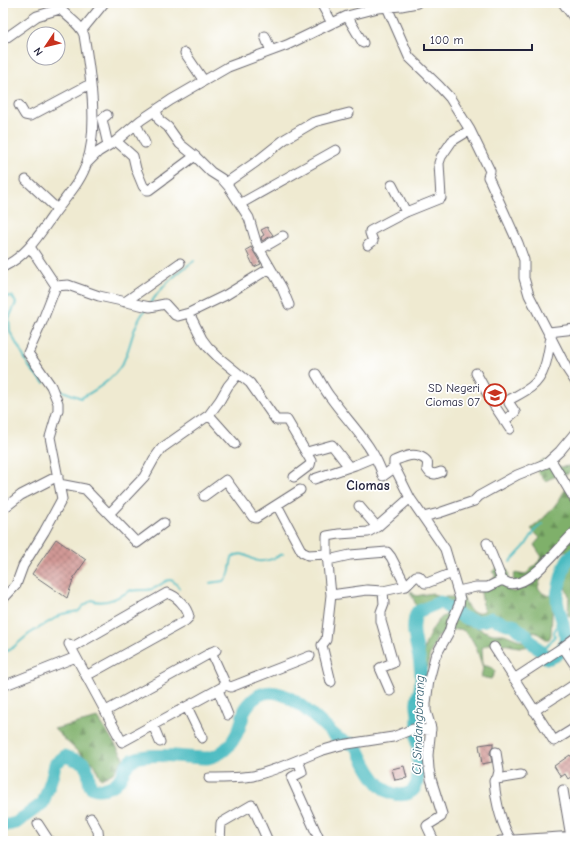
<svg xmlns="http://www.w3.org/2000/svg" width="578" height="844" font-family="'Comic Neue',sans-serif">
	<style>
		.forest { fill: url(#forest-firs); stroke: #506952 }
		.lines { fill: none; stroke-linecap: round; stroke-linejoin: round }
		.stream { stroke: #4cbbc1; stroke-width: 2 }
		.river { stroke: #4cbbc1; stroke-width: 13 }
		.building { fill: url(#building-cross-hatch) }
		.minor-casing { stroke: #6a6870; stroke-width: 11 }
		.minor { stroke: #fff; stroke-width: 9 }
		.labels { text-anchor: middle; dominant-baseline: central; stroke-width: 3.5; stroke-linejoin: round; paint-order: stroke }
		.poi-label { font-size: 12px; fill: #22223b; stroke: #fff; text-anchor: end }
		.water-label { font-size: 13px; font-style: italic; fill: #335f71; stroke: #fff }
		.quarter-label { font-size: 14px; font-weight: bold; fill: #22223b; stroke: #fff }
	</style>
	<defs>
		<pattern id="forest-firs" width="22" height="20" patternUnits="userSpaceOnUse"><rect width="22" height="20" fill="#7fb06a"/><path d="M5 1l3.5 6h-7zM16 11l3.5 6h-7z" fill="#688f58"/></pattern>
		<pattern id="building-cross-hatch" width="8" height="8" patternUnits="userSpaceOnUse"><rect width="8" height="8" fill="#d29a96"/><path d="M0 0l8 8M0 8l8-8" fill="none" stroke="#aa7d7c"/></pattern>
	</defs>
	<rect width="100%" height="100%" fill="#fff"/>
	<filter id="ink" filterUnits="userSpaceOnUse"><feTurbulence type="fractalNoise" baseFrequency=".025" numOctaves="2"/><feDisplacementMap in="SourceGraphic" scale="8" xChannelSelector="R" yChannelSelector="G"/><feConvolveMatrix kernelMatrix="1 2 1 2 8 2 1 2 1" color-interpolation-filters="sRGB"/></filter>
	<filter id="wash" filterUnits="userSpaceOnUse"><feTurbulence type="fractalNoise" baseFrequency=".012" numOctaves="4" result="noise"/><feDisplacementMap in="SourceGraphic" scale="16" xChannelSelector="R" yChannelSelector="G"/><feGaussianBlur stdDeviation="0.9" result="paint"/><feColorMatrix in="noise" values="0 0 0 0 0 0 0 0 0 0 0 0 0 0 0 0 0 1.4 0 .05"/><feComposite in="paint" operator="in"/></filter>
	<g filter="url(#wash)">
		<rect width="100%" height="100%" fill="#efead1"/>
		<!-- forest -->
		<path class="forest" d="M543 460 561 467 569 466 571 467C570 478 562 474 554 477 551 478 548 480 545 481L534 467Z
			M565 490 575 493V616L572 617 568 615C568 609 569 602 569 596 568 592 566 590 565 587 563 578 567 564 573 557V552C564 547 549 556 545 564 542 571 541 579 538 587 542 594 545 595 553 596L551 635 549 639H546L537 633 522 629 509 620 494 616 482 618 464 615 460 612 457 602 440 600 417 610C416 604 413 598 410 592L412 591 416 596 432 593 439 597H463C469 606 468 617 484 611L480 587 495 577V574L492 572 496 568 502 566C512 572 509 576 505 585L506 589 513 592 517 591 518 587 513 579 515 573 525 575 539 561 542 557 534 545 540 538 531 529C545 518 556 506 565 490Z
			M447 615 457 618 484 631 493 634H504L527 643 529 646C513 651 497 636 482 648L483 665 493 668 495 672 491 679 481 677 483 668 476 647 471 638 464 631 460 629 453 630 438 636 429 657 428 668C414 661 432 625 442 617 443 616 445 616 447 615Z
			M98 718 124 758 113 773 101 779 94 764 77 751 54 729Z"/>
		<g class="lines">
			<!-- stream -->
			<path class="stream" d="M3 297 12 296 16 303 9 318 10 332 30 368 44 383
				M149 305C161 287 176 273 194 261
				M55 388 81 398C100 388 120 375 127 353 133 336 134 325 145 310
				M510 562 525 546 536 529 543 524
				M210 583C214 582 219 582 223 581 231 578 230 564 232 558 242 549 249 559 258 561 267 562 275 558 283 554
				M541 651 548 645 555 636 554 632 557 626 556 624 563 622
				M3 652 10 650 29 634 62 614 79 611 82 607 92 600C104 606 120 597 131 590L132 591C139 589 146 591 152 589 164 586 168 571 179 588"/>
			<!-- river -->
			<path class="river" d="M3 826 16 823 43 803 53 774 55 764 65 756 84 763 88 772 90 786C97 792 112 788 118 781 124 774 125 763 134 759 152 752 188 758 208 758 227 754 237 737 242 720 243 716 243 712 246 708 269 674 299 703 320 722 327 728 334 736 341 740 350 745 355 741 360 753 366 765 372 778 383 788 392 796 411 799 416 785 421 770 417 752 417 737 417 730 418 723 418 716 418 711 416 705 417 701 417 697 419 693 420 689 421 682 421 672 420 665 418 646 409 630 417 612L440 602C456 612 471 628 491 618L507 624H513L521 632 526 634C531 644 540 649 547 658 551 659 554 656 558 654 575 639 557 615 557 598 557 592 564 564 568 559 569 557 573 555 575 553"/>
		</g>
		<g id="blocks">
			<!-- building -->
			<path class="building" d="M267 227 273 235 262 241 261 237 264 235 261 230Z
				M251 247 261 264 254 267 246 250Z
				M56 539 86 560 74 577 67 598 32 574Z
				M493 743V747L491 750 490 753 492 762 482 764 479 745Z
				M570 755 575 762V774L568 779 565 774 561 777 554 766Z
				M404 766 407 778 395 780 392 769Z"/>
		</g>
	</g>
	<g filter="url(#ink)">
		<use href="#blocks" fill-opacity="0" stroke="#6a6870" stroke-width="1"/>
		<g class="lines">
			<!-- minor casing -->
			<g class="minor-casing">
				<path id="minor" d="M563 3 575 19
					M322 5 332 23
					M387 7 409 57 439 86 450 98 470 130 490 171 488 177 490 181 518 243 524 260V278L529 295 567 369 575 381
					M347 16 363 43
					M82 30 104 3
					M265 36 271 51
					M3 40 37 16 60 9
					M185 53 204 81
					M19 105 25 115 30 116 90 84
					M156 110 159 120 168 127 180 144 195 156 211 172 222 179 229 187 249 218 257 245 282 288 289 305
					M107 115 102 119 108 145
					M136 124 145 143
					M116 141 133 156 136 169 143 186 147 190H149L195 156
					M87 163 98 152 116 141 141 120 171 100 228 67 287 45 347 16 378 8 401 6 417 3
					M26 180 57 209
					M226 183 256 162 285 139 314 122 349 113
					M392 185 406 212
					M240 204 336 150
					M368 245 373 241 370 233V231L406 212 441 198 439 163 441 157 452 141 470 130
					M259 250 283 236
					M3 267C26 256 37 238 51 218 63 200 81 183 87 162 99 127 90 72 84 35 80 22 62 15 56 3
					M56 286 68 285 99 296 140 305 150 307 165 304 175 315 178 316 189 313 226 295 270 268
					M125 302 180 263
					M189 313 202 339 208 347 218 357 250 383 276 420H287L311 461 310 465 294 477
					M549 332 575 329
					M476 373 492 402 510 429
					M316 374C321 382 325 391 331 398 349 423 374 446 383 476L394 468V461C404 457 413 452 423 458 428 461 428 463 427 469L430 473 435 474 441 472
					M209 415 235 444
					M504 421 515 412 509 403V400C516 396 524 392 531 387 546 376 548 354 551 336
					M307 452 332 445 349 467
					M551 460 575 500
					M395 468 410 498 377 527 368 532 339 534 327 536V554L331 595 367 590 383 591 406 586 416 576H419L425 583H427L452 573
					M314 479 355 465 374 457
					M59 484 85 489 137 543 164 523
					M204 496 226 480 253 517 256 518 300 490
					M410 498 445 549 460 599 459 605 452 621 449 632 435 657 429 680 426 703V711L431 728 428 755 429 769 431 779 442 814 441 817 428 825 427 826 434 841
					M277 505 302 552 308 555 327 554
					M359 506 377 527
					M3 509 21 495 58 476
					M109 514 144 477 154 459 162 448 209 415 220 400 228 386 238 374
					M423 517 439 513 474 501 479 496 517 475 547 463 560 451 575 433
					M487 543 502 580
					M328 560 350 555 387 552 391 557 406 586
					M383 591 384 604 381 612V621L393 663 380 668 390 691
					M458 591 476 587H488L502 580C504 581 506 582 508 583 529 590 560 545 575 532
					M3 599 16 585 23 566 44 532 62 499 50 437 58 410V403L51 386 28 353 42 322 56 286 30 247
					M69 644 122 742 226 685 231 687 310 656
					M494 647 554 741 575 728
					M563 647 575 665
					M71 648 167 593C177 596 187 607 189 617L185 621 86 676
					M211 652 226 685
					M514 679 563 647 575 638
					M331 682 322 645 326 640 331 595
					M3 686 76 657
					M218 690 228 715
					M187 707 202 738
					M106 711 216 650
					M534 711 575 684
					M153 725 160 742
					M496 752 499 771 497 779 494 781C496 802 500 822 511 840
					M209 778C223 778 239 778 253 776 268 772 284 766 298 760
					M497 779 521 775
					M563 790 571 837
					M91 818 98 831 99 841
					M38 824 49 841
					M220 841 221 823 252 805 268 841
					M320 841 292 779V777L302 772 298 760 320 751 341 745 393 737 413 729 431 730
					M500 841 575 836"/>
			</g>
			<!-- minor -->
			<use href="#minor" class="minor"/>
		</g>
	</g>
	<!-- icons -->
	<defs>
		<g id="school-ring" transform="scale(1.15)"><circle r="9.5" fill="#fff" stroke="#c8321e" stroke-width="1.5"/><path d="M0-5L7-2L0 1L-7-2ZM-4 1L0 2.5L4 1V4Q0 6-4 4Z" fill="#c8321e"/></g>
	</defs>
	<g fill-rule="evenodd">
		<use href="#school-ring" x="495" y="395"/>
	</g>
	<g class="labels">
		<!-- poi labels -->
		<g class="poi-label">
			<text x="480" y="388">SD Negeri<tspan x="480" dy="14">Ciomas 07</tspan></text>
		</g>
		<!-- water labels -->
		<g class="water-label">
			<text transform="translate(418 725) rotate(-88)">Ci Sindangbarang</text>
		</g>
		<!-- quarter labels -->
		<g class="quarter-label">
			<text x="368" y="485">Ciomas</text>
		</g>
	</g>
	<!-- margin -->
	<rect width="578" height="844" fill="none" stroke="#fff" stroke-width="16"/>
	<!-- north arrow -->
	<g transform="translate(46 46) rotate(235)"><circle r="19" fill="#ffffff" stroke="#a7a7b1"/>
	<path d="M0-3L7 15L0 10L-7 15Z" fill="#c8321e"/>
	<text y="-6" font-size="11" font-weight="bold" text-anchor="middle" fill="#22223b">N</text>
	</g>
	<!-- scale -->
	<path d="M424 44v6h108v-6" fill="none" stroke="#22223b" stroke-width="2"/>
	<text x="430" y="44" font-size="12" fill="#22223b" stroke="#ffffff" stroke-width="3" paint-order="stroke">100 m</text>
</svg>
